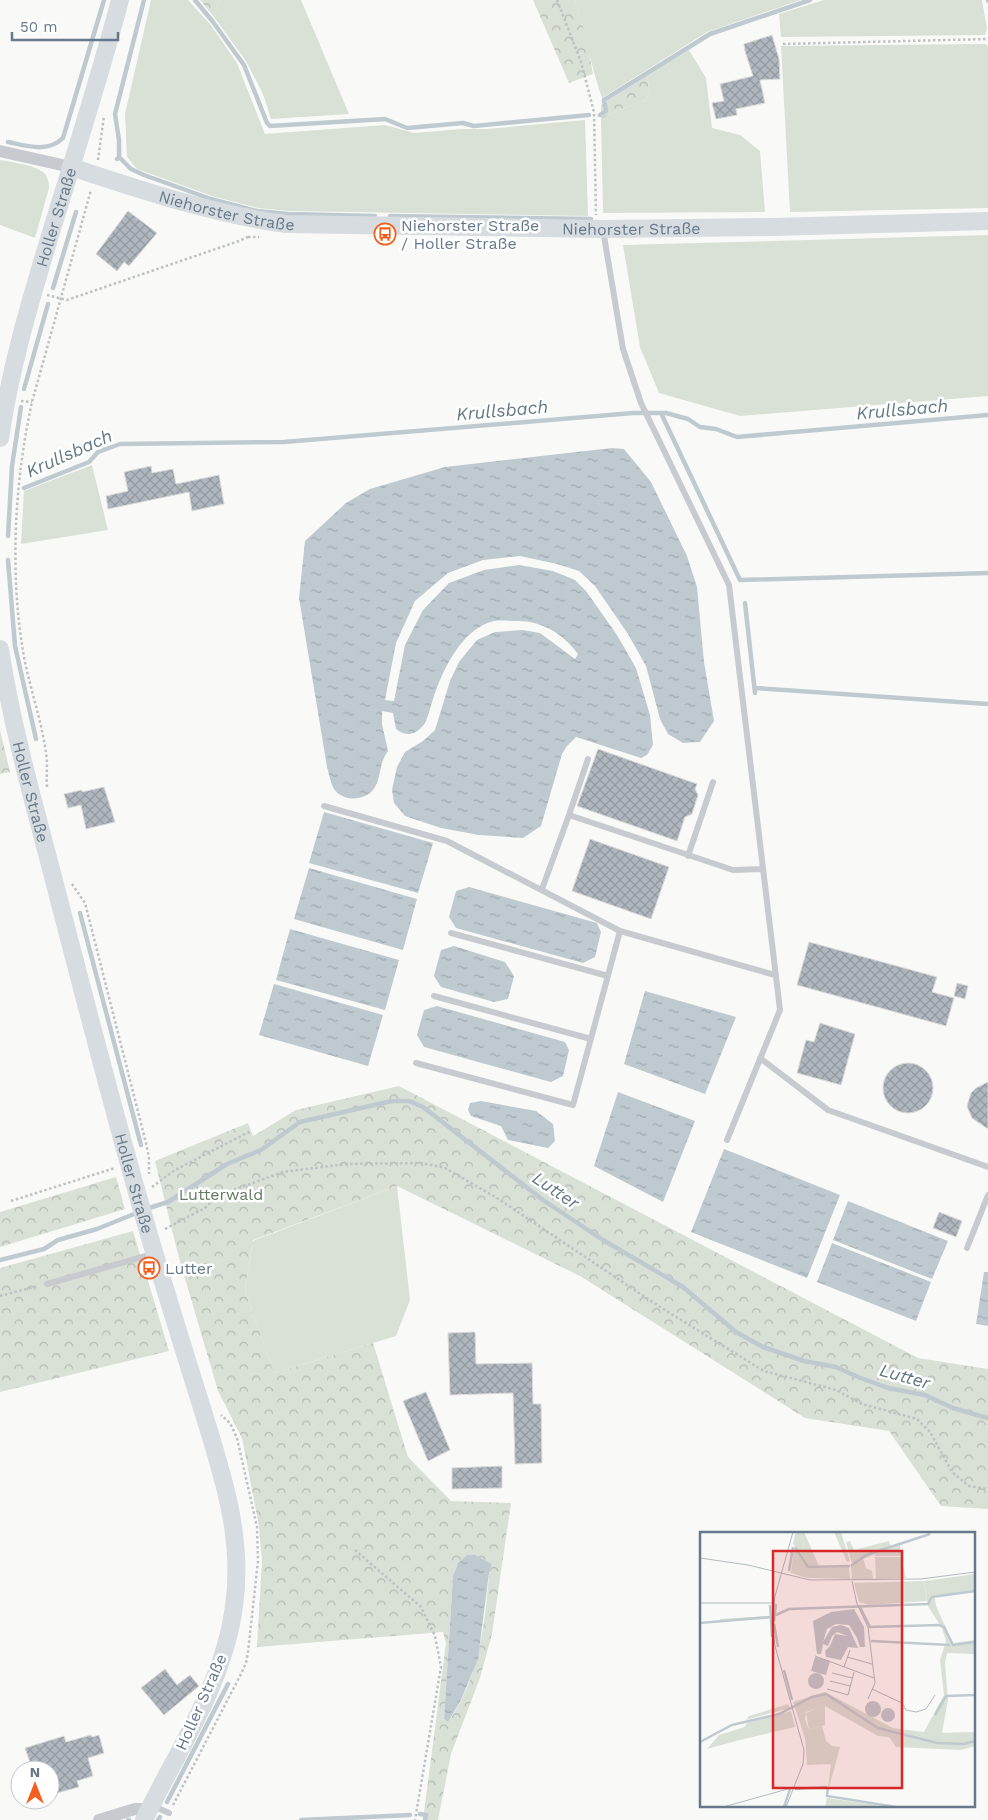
<svg xmlns="http://www.w3.org/2000/svg" width="988" height="1820" font-family="'Work Sans',sans-serif">
	<style>
		.grass { fill: #d9e0d6 }
		.forest { fill: url(#forest-crowns); fill-rule: evenodd }
		.water { fill: url(#water-ripples) }
		.lines { fill: none; stroke-linecap: round; stroke-linejoin: round }
		.stream { stroke: #bfcad0; stroke-width: 4.5 }
		.building { fill: url(#building-cross-hatch); stroke: #dbdbd9 }
		.path { stroke: #bec1c4; stroke-width: 2.5; stroke-dasharray: 2.5 2.5; stroke-linecap: butt }
		.lane { stroke: #c7cbcf; stroke-width: 6 }
		.street { stroke: #c7cbcf; stroke-width: 12 }
		.secondary { stroke: #d6dce0; stroke-width: 18 }
		.labels { text-anchor: middle; dominant-baseline: central; stroke-width: 5; stroke-linejoin: round; paint-order: stroke }
		.street-label { font-size: 16px; fill: #66788b; stroke: #fff }
		.poi-label { font-size: 16px; fill: #66788b; stroke: #fff; text-anchor: start }
		.park-label { font-size: 16px; fill: #657b61; stroke: #fff }
		.water-label { font-size: 18px; font-style: italic; fill: #627985; stroke: #fff }
		.inset-river { fill: none; stroke: #bfcad0; stroke-width: 2.5 }
		.inset-road { fill: none; stroke: #b1bac2; stroke-width: 1 }
		.view { fill: #d62828; fill-opacity: 0.15; stroke: #d62828; stroke-width: 2.5 }
		.inset-edge { fill: none; stroke: #66788b; stroke-width: 2.5 }
	</style>
	<defs>
		<pattern id="forest-crowns" width="20" height="18" patternUnits="userSpaceOnUse" patternTransform="scale(1.25)"><rect width="20" height="18" fill="#d9e0d6"/><path d="M2 6a3 3 0 1 1 6 0M12 15a3 3 0 1 1 6 0" fill="none" stroke="#b4bab4"/></pattern>
		<pattern id="water-ripples" width="26" height="14" patternUnits="userSpaceOnUse" patternTransform="scale(1.25)"><rect width="26" height="14" fill="#bfcad0"/><path d="M2 4q2-2 4 0t4 0M15 11q2-2 4 0t4 0" fill="none" stroke="#9fa9af"/></pattern>
		<pattern id="building-cross-hatch" width="8" height="8" patternUnits="userSpaceOnUse" patternTransform="scale(1.25)"><rect width="8" height="8" fill="#afb6be"/><path d="M0 0l8 8M0 8l8-8" fill="none" stroke="#9299a0"/></pattern>
	</defs>
	<rect width="100%" height="100%" fill="#f9faf7"/>
	<!-- grass -->
	<path class="grass" d="M151 0H188L210 24 237 63 265 134 385 125 414 133 462 129H487L585 120 588 216 289 211 258 208 212 196 137 169 127 157 125 114Z
		M219 0H301L349 114 271 119 263 94 246 61 214 17Z
		M575 0H801L707 32 602 98C591 66 585 33 575 0Z
		M824 0H982L987 28 985 35 781 37 779 14Z
		M985 44 988 46V208L790 212 781 46Z
		M689 50 706 78 712 128 740 135 760 151 765 212 603 213 601 119 616 111 646 100 650 92 647 76Z
		M0 160C11 162 36 165 44 173 48 177 49 183 49 188L35 238 0 225Z
		M988 235V396L740 416 659 393 640 347 623 245Z
		M92 465 108 530 21 544 24 491Z
		M397 1186 410 1300 396 1336 274 1373 245 1291 253 1241Z"/>
	<!-- forest -->
	<path class="forest" d="M200 0H219L214 17Z
		M533 0H575L586 37 593 74 569 83Z
		M647 76 650 92 646 100 616 111 601 119V105Z
		M0 730 10 772 0 774Z
		M399 1086 918 1358 988 1369V1509L941 1506 889 1431 805 1418 580 1276 397 1186 253 1240 245 1291 274 1373 373 1343 408 1457 451 1501 511 1503 492 1634 480 1678 451 1754 438 1820H423L446 1643 443 1632 257 1647 262 1561 259 1526 242 1438 218 1391 179 1258 155 1161 248 1123 253 1136 296 1110ZM467 1555H476L492 1564 489 1573C485 1625 479 1679 448 1722L444 1719 453 1576 458 1563Z
		M116 1177 125 1209 0 1247V1212Z
		M133 1231 169 1351 0 1392V1268Z"/>
	<!-- water -->
	<path class="water" d="M612 448 624 449 651 482 687 556 697 587 704 662 714 721 700 742 683 743 668 734 660 719 646 666 628 634 595 586 579 571 557 564 520 556 483 560 448 573 415 601 396 643 385 700 394 701 405 645 423 610 449 583 484 570 519 565 553 571 575 580 586 591 617 635 636 668 650 715 653 745 647 755 641 758 576 737 567 746 562 754 541 826 523 838 479 835 441 828 405 816 394 803 392 790 397 767 405 752 423 741 435 730 450 681 459 662 477 640 495 632 523 630 540 633 575 659 578 654C563 634 543 621 517 621 510 621 501 620 494 621 462 628 442 671 433 699 430 707 428 721 422 727 414 736 405 736 396 729L393 713 382 711V724L388 751C378 765 382 775 375 787 367 801 344 803 334 789 331 784 329 774 327 767L299 598 305 541 346 503 370 489 445 467Z
		M324 812 433 843 418 893 309 863Z
		M309 868 417 899 403 950 294 919Z
		M469 887 597 923 601 932 595 957 583 963 456 928 449 917 456 891Z
		M290 929 399 960 385 1010 276 980Z
		M454 946 505 962 514 976 508 999 494 1002 441 987 434 976 441 950Z
		M274 984 383 1015 368 1066 259 1035Z
		M645 991 736 1017 705 1094 624 1064Z
		M437 1006 565 1042 569 1050 563 1076 551 1082 424 1047 417 1035 424 1010Z
		M618 1092 695 1121 663 1202 594 1166Z
		M481 1101 536 1111 553 1124 555 1141 548 1148 508 1140 501 1126 471 1116 468 1110 470 1103Z
		M724 1149 840 1195 807 1278 691 1232Z
		M848 1201 948 1241 932 1279 833 1240Z
		M832 1243 931 1282 916 1321 817 1282Z
		M984 1272H988V1326L976 1324Z
		M467 1555H476L492 1564 489 1573 478 1659 461 1700 448 1722 444 1719 453 1576 458 1563Z"/>
	<g class="lines">
		<!-- stream -->
		<path class="stream" d="M195 0 213 22 244 65 267 123 270 126 385 119 407 128 463 123 474 126 589 115
			M600 115 606 111 604 100 710 34 810 0
			M8 142C27 146 48 153 63 138L104 0
			M119 157 131 169 144 175 211 199 257 211 288 214 375 216
			M117 159 119 157V140L115 114 144 0
			M390 216 591 219
			M53 288 76 212
			M24 389 48 304
			M661 413 740 580 988 573
			M24 488 89 462 98 452 120 444 284 442 633 413H666L688 419 700 427 716 429 737 437 988 415
			M8 536 12 466 21 407
			M8 560 15 646 36 739
			M745 603 755 693
			M755 688 988 704
			M80 913 141 1145
			M146 1209 168 1202 227 1164 261 1150 300 1122 392 1101H409L423 1107 543 1200 603 1240 683 1287 736 1332 763 1347 804 1361 836 1367 858 1377 888 1388 925 1395 953 1408 988 1418
			M0 1260 44 1249 58 1240 97 1229 139 1212
			M167 1802 228 1684
			M420 1814 426 1815 425 1820
			M128 1820H129
			M158 1820 160 1817
			M301 1820 410 1815"/>
	</g>
	<!-- building -->
	<path class="building" d="M772 35 779 59 780 79 760 80 765 103 736 109 737 115 716 119 712 103 724 101 720 84 753 76 745 51 744 44Z
		M128 211 157 233 129 266 124 262 117 271 96 254Z
		M151 466 152 473 173 469 176 484 219 475 224 504 192 511 189 492 108 509 106 496 128 491 124 472Z
		M598 749 697 784 695 789 698 795 692 814 685 817 677 841 577 806Z
		M104 787 115 822 86 829 81 805 68 808 64 794 82 790V792Z
		M590 839 669 867 651 919 572 891Z
		M809 942 937 977 932 992 954 998 946 1026 797 985Z
		M957 983 968 986 965 999 954 996Z
		M820 1023 855 1034 841 1085 797 1073 806 1040 814 1042Z
		M883 1088a25 25 0 1 1 50 0a25 25 0 1 1-50 0Z
		M988 1082V1129L972 1118 967 1106 971 1093 976 1088Z
		M939 1212 962 1221 956 1237 933 1228Z
		M475 1332 476 1364 532 1363 533 1404H541L542 1463 515 1464 513 1393 450 1395 448 1333Z
		M426 1392 450 1450 428 1461 403 1401Z
		M502 1466V1488L452 1489V1468Z
		M165 1669 177 1685 190 1675 199 1686 164 1715 141 1688Z
		M91 1735 92 1737 99 1735 104 1753 88 1758 93 1776 77 1781 79 1787 57 1793 49 1767 43 1769 41 1762 31 1765 25 1748 64 1736 66 1742Z"/>
	<g class="lines">
		<!-- path -->
		<path class="path" d="M557 0 581 62 594 112 596 215
			M987 0 988 4
			M783 44 988 39
			M98 160 104 116
			M248 237H259
			M47 295 67 300 239 241 248 237
			M21 401 32 402
			M47 787C46 775 48 764 46 753 41 716 27 681 22 645 10 567 15 479 32 402L91 190
			M72 884 85 903 146 1143 149 1158V1174
			M152 1187 175 1170 251 1131
			M11 1201 115 1168
			M165 1229 205 1208 217 1196 283 1172 346 1164 422 1163 445 1168 497 1198 660 1307 764 1371 836 1390 862 1404 917 1419 930 1432 952 1472 969 1486 988 1489
			M0 1296 38 1286
			M355 1550 421 1607 435 1636 441 1667 415 1820
			M173 1805 240 1676 246 1663 248 1652 258 1561 257 1527 237 1438 230 1423 221 1415"/>
		<!-- lane -->
		<path class="lane" d="M603 230 623 349 641 403 729 585 780 1010 727 1140
			M324 806 447 841 620 931 775 975
			M569 815 733 870 763 869
			M688 856 713 782
			M542 889 569 815 588 759
			M451 933 608 976
			M434 996 591 1039
			M760 1058 828 1110 988 1167
			M416 1063 573 1105 620 931
			M967 1248 988 1195
			M47 1284 153 1254
			M151 1809H160L169 1813"/>
		<!-- street -->
		<path class="street" d="M0 151 71 167
			M99 1820 135 1809H149"/>
		<!-- secondary -->
		<g class="secondary">
			<path id="s1" d="M71 167C141 190 212 214 286 224L603 229 773 227 988 221"/>
			<path id="s2" d="M0 438C10 370 29 305 49 239 73 160 99 80 120 0"/>
			<path id="s3" d="M0 649C13 734 38 817 59 900 90 1018 120 1138 155 1255 170 1306 186 1357 202 1408 222 1473 244 1537 234 1606 224 1684 177 1751 144 1820"/>
		</g>
	</g>
	<!-- icons -->
	<defs>
		<g id="bus-ring" transform="scale(1.125)"><circle r="9.5" fill="#fff" stroke="#f25f1e" stroke-width="1.5"/><path d="M-5-6H5V4H4V6H2V4H-2V6H-4V4H-5ZM-3.5-4V0h7V-4ZM-3.5 1.2v1.5H-2V1.2ZM2 1.2v1.5H3.5V1.2Z" fill="#f25f1e"/></g>
	</defs>
	<g fill-rule="evenodd">
		<use href="#bus-ring" x="385" y="234"/>
		<use href="#bus-ring" x="149" y="1268"/>
	</g>
	<g class="labels">
		<!-- street labels -->
		<g class="street-label">
			<text stroke="none"><textPath href="#s1" startOffset="162">Niehorster Straße</textPath></text>
			<text stroke="none"><textPath href="#s2" startOffset="228">Holler Straße</textPath></text>
			<text stroke="none"><textPath href="#s1" startOffset="568">Niehorster Straße</textPath></text>
			<text stroke="none"><textPath href="#s3" startOffset="146">Holler Straße</textPath></text>
			<text stroke="none"><textPath href="#s3" startOffset="551">Holler Straße</textPath></text>
			<text transform="translate(201 1702) rotate(-66)">Holler Straße</text>
		</g>
		<!-- poi labels -->
		<g class="poi-label">
			<text x="401" y="225">Niehorster Straße<tspan x="401" dy="18">/ Holler Straße</tspan></text>
			<text x="165" y="1268">Lutter</text>
		</g>
		<!-- park labels -->
		<g class="park-label">
			<text x="221" y="1194">Lutterwald</text>
		</g>
		<!-- water labels -->
		<g class="water-label">
			<text transform="translate(902 409) rotate(-5)">Krullsbach</text>
			<text transform="translate(502 410) rotate(-5)">Krullsbach</text>
			<text transform="translate(69 453) rotate(-24)">Krullsbach</text>
			<text transform="translate(556 1190) rotate(34)">Lutter</text>
			<text transform="translate(905 1376) rotate(16)">Lutter</text>
		</g>
	</g>
	<!-- overview -->
	<g transform="translate(700 1532)">
		<rect width="275" height="275" fill="#f9faf7"/>
		<path d="M100 0H104L119 34 109 35 101 21 104 11ZM150 9 154 18 189 9 191 15 152 32 146 10ZM200 13 201 24H175V21ZM94 15 108 36 149 35 150 47 107 46 91 41ZM175 25H201L206 46 176 47ZM163 26 166 36 172 39 173 47H152L151 35ZM275 42V58L234 64 232 48ZM224 49 227 69 169 73 159 70 154 51ZM248 168 242 201H232L239 180ZM125 173V193L109 198 106 181ZM48 194 36 209 7 217 19 203Z" fill="#d9e0d6"/>
		<path d="M100 0 104 11 101 21 93 12 95 2ZM134 0H141L150 29 147 30ZM232 48 236 74 253 111 275 108V122L247 121 245 131 248 168 232 201 275 200V214L261 218 196 215 189 205 178 204 125 174 106 180 105 187 109 198 122 194 126 209 132 214 140 215 127 263 131 232 107 233 105 206 93 170 125 160 193 196 224 200 244 163 240 128 246 109 242 96 228 74 224 49ZM68 84 69 87 20 90V87ZM88 172 90 176 46 188 49 184ZM91 179 95 195 36 209 47 191ZM127 266 176 273V275H125Z" fill="#d9e0d6"/>
		<path d="M154 77 164 95 165 115H160L157 106 149 93 136 92 127 97 123 110 132 95 141 93 149 96 158 116 148 115 141 128 126 125 125 119 130 114 135 102 148 104 137 100 132 104 128 114 123 112 121 122H117L113 89 131 80ZM115 125 130 129 126 143 111 139ZM108 149a8 8 0 1 1 16 0a8 8 0 1 1-16 0ZM165 177a8 8 0 1 1 16 0a8 8 0 1 1-16 0ZM181 183a7 7 0 1 1 14 0a7 7 0 1 1-14 0Z" fill="#bfcad0"/>
		<path class="inset-river" d="M95 15 108 35 150 34M151 34 166 23 230 2M89 39 93 15M70 73 72 105M159 73 170 95 239 93 244 95 253 113 275 110M76 83 89 77 228 72 232 65 275 59M74 89 76 72M0 91 71 85M74 92 78 115M171 109 250 113M84 138 92 168M235 183 246 164 275 163M0 210 32 193 79 182 112 165 126 162 178 196 237 211 263 212 275 209M128 255 127 264 196 275M95 257 127 255M84 275 90 257"/>
		<path class="inset-road" d="M0 26 48 33 110 48 221 47 275 40M152 49 157 72 168 95 175 151 168 167M0 71H74M115 124 174 146M147 125 172 132M144 135 150 118M132 141 152 146M130 149 150 154M127 157 148 163 154 140M172 157 202 171 206 178 216 180 226 177 235 163M23 275 95 255M86 275 103 232 104 218 75 114 72 90 75 64 93 0"/>
		<path class="view" d="M73 19H202V256H73Z"/>
		<rect width="275" height="275" class="inset-edge"/>
	</g>
	<!-- north arrow -->
	<g transform="translate(35 1785)"><circle r="24" fill="#ffffff" stroke="#c2c9d1"/>
	<path d="M0-4L9 19L0 12L-9 19Z" fill="#f25f1e"/>
	<text y="-8" font-size="14" font-weight="bold" text-anchor="middle" fill="#66788b">N</text>
	</g>
	<!-- scale -->
	<path d="M12 32v8h106v-8" fill="none" stroke="#66788b" stroke-width="2.5"/>
	<text x="20" y="32" font-size="15" fill="#66788b" stroke="#ffffff" stroke-width="4" paint-order="stroke">50 m</text>
</svg>
